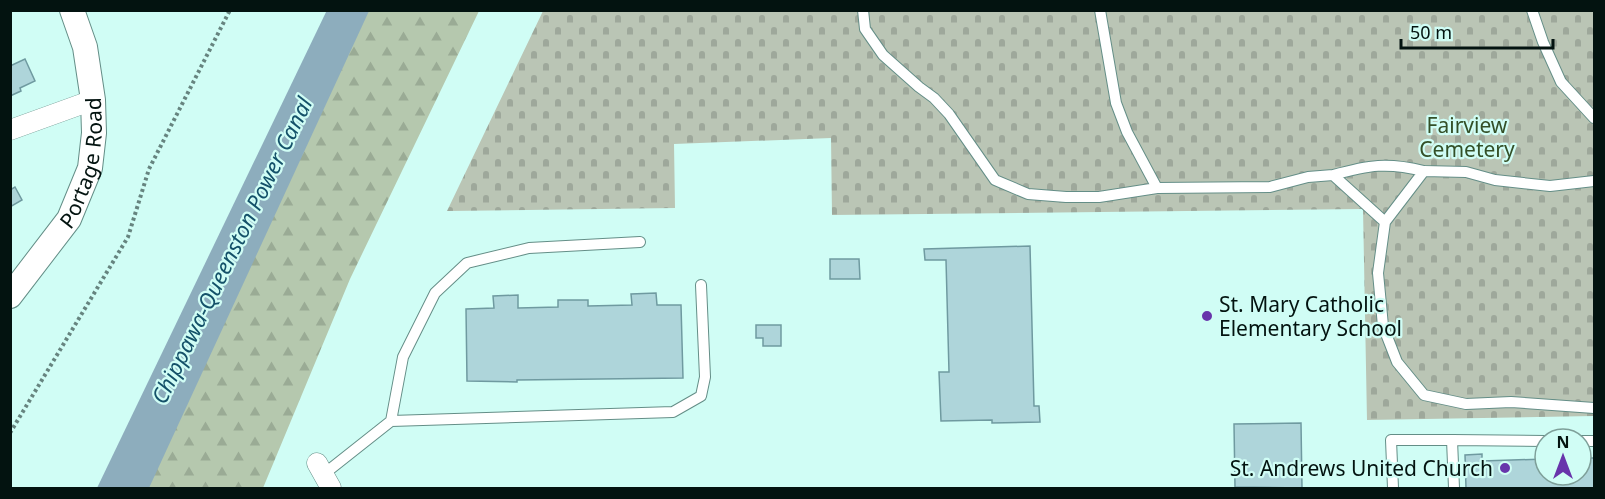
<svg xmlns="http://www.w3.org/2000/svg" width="1605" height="499" font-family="'Noto Sans',sans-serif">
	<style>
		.forest { fill: url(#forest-firs) }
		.cemetery { fill: url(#cemetery-stones) }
		.water { fill: #8dadbd }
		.building { fill: #aed5da; stroke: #6f9aa0; stroke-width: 1.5 }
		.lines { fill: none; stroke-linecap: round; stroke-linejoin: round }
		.service-casing { stroke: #648e87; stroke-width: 12 }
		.minor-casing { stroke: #648e87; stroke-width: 21 }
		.tertiary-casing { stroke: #648e87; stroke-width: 26 }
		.path { stroke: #66847f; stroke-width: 4; stroke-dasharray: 3 3; stroke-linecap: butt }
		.service { stroke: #fff; stroke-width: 10 }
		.minor { stroke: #fff; stroke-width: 20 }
		.tertiary { stroke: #fff; stroke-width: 24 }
		.poi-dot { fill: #6834ab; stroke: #d0fdf5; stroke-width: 2 }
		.labels { text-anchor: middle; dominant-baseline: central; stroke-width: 4.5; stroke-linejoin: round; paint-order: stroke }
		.park-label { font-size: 21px; fill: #334f27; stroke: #d0fdf5 }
		.street-label { font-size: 21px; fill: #031310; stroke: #d0fdf5 }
		.poi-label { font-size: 21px; fill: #031310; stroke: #d0fdf5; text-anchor: start }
		.water-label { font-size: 22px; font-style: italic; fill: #145169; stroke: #d0fdf5 }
	</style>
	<defs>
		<pattern id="forest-firs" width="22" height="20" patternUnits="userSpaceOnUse" patternTransform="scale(1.5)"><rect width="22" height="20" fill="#b5c8ae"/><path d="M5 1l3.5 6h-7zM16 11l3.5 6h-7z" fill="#9aab95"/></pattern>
		<pattern id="cemetery-stones" width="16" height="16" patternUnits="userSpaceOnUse" patternTransform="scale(1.5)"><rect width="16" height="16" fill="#bac5b5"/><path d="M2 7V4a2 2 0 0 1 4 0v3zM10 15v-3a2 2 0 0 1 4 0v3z" fill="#9ea89b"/></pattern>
	</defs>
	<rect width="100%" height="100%" fill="#d0fdf5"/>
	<!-- forest -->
	<path class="forest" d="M359 11H479L350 279 263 488H128Z"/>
	<!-- cemetery -->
	<path class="cemetery" d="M543 11H1594V416L1367 420 1363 209 832 215 831 138 674 144 675 208 447 211Z"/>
	<!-- water -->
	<path class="water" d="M327 10 369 11 149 488H97Z"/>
	<!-- building -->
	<path class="building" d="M25 59 35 81 20 88 21 91 10 96V66Z
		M15 187 22 200 10 207V190Z
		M1030 246 1034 406H1039L1040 422 992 423V420L941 421 939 372H949L946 260H925L924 249Z
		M830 259H859L860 279H830Z
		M656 293 657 305H681L683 378 517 380V382L467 381 466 309 494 308 493 296 518 295V308L558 307V300H588V306L632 305 631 294Z
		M756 325H781V346H763V338H756Z
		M1301 423 1302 488 1235 487 1234 424Z
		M1482 454V461L1545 459V475H1581V458H1594V488H1466L1465 455Z"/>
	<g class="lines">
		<!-- service casing -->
		<g class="service-casing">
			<path id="service" d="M863 10 865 29 883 55 919 87 934 98 949 114 995 180 1028 194 1066 197H1099L1157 188 1270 187 1308 177 1333 175 1385 222 1378 273 1383 326 1397 362 1424 395 1466 404 1511 402 1594 408
				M1100 10 1116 103 1127 132 1157 188
				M1532 10 1543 42 1561 82 1594 118
				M1333 175C1369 165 1387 162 1424 171
				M1385 222 1424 171 1466 172 1495 180 1550 186 1594 181
				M391 421 673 412 701 396 705 377 701 285
				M1452 440 1545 441
				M1581 441H1594
				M324 474 391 421 403 357 435 293 467 263 529 248 640 242
				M1393 488 1391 440H1452L1454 488"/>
		</g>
		<!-- minor casing -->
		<g class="minor-casing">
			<path id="minor" d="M10 130 93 100
				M317 463 331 488"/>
		</g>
		<!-- tertiary casing -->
		<g class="tertiary-casing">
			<g id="tertiary">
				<path id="s1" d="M10 296 69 219 90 168 94 133 93 100 85 47 72 10"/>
			</g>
		</g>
		<!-- path -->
		<path class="path" d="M10 433 128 237 149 169 230 10"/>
		<!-- service -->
		<use href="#service" class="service"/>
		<!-- minor -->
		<use href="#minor" class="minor"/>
		<!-- tertiary -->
		<use href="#tertiary" class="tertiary"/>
	</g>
	<!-- markers -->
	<g class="poi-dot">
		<circle cx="1207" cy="316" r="6"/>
		<circle cx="1505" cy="468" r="6"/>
	</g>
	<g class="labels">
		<!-- park labels -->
		<g class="park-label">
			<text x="1467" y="125">Fairview<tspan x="1467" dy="24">Cemetery</tspan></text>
		</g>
		<!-- street labels -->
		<g class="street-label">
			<text stroke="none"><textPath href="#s1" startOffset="156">Portage Road</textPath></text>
		</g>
		<!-- poi labels -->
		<g class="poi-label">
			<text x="1219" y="304">St. Mary Catholic<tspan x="1219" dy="24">Elementary School</tspan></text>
			<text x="1493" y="468" text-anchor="end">St. Andrews United Church</text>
		</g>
		<!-- water labels -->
		<g class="water-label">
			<text transform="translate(231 250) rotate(-64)">Chippawa-Queenston Power Canal</text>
		</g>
	</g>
	<!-- border -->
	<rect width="1605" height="499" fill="none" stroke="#031310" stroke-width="24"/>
	<!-- north arrow -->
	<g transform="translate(1563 457)"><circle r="28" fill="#d0fdf5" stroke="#7e9f99" stroke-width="1.5"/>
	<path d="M0-4.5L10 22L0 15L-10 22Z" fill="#6834ab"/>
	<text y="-9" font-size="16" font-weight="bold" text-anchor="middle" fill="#031310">N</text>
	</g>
	<!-- scale -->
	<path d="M1401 39v9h152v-9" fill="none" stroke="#031310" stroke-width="3"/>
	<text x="1410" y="39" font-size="18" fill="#031310" stroke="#d0fdf5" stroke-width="4.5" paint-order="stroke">50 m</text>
</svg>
